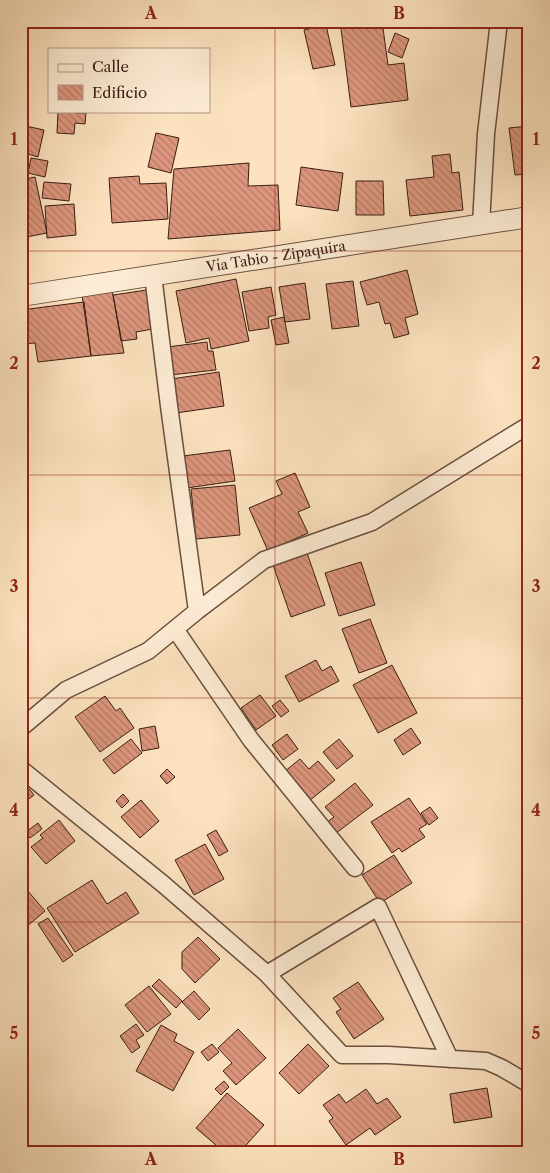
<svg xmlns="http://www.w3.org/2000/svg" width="550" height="1173" font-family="'Libre Caslon Text',serif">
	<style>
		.building { fill: url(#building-back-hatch); stroke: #3a1e13 }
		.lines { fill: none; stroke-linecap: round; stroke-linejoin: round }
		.minor-casing { stroke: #6a4f3e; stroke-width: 19 }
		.tertiary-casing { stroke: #6a4f3e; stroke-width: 22 }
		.minor { stroke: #fdecd5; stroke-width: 16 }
		.tertiary { stroke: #fdecd5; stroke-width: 20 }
		.grid { fill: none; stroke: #8f2418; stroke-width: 1; stroke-opacity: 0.55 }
		.labels { text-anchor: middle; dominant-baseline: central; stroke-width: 4.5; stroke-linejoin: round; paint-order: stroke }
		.street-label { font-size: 14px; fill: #3a1e13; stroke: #fdecd5 }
		.neatline { fill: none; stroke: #8f2418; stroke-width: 2 }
		.grid-label { font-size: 16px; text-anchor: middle; font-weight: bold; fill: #8f2418 }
	</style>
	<defs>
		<pattern id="building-back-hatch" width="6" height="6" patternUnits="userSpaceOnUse" patternTransform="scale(1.25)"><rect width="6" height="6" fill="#dd967d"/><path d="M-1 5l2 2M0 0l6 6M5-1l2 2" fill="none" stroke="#b47a65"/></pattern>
	</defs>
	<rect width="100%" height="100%" fill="#fce2bf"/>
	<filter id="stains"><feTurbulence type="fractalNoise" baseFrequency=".004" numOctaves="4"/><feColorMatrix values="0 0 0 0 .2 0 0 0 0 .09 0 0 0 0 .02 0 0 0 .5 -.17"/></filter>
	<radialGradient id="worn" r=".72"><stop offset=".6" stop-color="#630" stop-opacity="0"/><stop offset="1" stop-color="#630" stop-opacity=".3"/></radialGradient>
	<!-- building -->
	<path class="building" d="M340 21H382L388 65 404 63 408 100 351 107Z
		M326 25 335 65 313 69 304 30Z
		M395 33 409 39 402 58 388 52Z
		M58 111H76V113H86L85 124 75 123 74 134 57 133Z
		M21 125 44 130 38 157 28 154 26 161 21 159Z
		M529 126V174L515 175 509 128Z
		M156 133 179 138 171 173 148 167Z
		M450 154 452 173 459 172 463 210 410 216 406 180 434 177 432 156Z
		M31 158 48 161 45 177 28 173Z
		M249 163 248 186 278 185 280 230 168 239 174 169Z
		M301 167 343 173 338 211 296 205Z
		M139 176 140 184 166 183 168 219 112 223 109 178Z
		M35 177 47 233 21 238V180Z
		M356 181H383L384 215H356Z
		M44 182 71 184 69 201 42 198Z
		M74 204 76 235 47 238 45 206Z
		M407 270 418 314 405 318 409 334 394 338 390 323 385 324 379 302 367 305 360 282Z
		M236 279 249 341 211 349 209 338 186 343 176 291Z
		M353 281 359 326 332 329 326 284Z
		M305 283 310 319 285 322 279 287Z
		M271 287 276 315 268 317 269 328 249 331 242 292Z
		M112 290 124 353 91 356 82 295Z
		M147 290 153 329 136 332 137 339 121 341 113 295Z
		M84 302 91 356 38 362 35 343 21 344V310Z
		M284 317 289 343 276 345 271 320Z
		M207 342 208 351H213L216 370 170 375 167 347Z
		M219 372 224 406 176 413 171 379Z
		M230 450 235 481 187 488 183 456Z
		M295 473 310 507 298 512 308 533 268 551 249 508 282 494 276 481Z
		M235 485 240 535 196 539 191 489Z
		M306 550 325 605 291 617 272 562Z
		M361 562 375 605 339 616 325 573Z
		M370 619 387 663 359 673 342 629Z
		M316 660 322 671 331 666 339 681 299 702 285 676Z
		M392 665 417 713 378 733 353 685Z
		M260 695 276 716 256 730 241 708Z
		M105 696 116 711 120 708 134 728 100 752 75 717Z
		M280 700 289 711 281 717 272 706Z
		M155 726 159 748 142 751 139 729Z
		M411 728 421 743 403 755 394 740Z
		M287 734 298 749 283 760 272 745Z
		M131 739 142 753 114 774 103 760Z
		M339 739 353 756 337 769 323 752Z
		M300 759 309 769 318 761 335 780 309 801 284 772Z
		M167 769 175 777 167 784 160 776Z
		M21 779 34 795 21 805Z
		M355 783 373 805 335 834 326 823 334 817 325 807Z
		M123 794 129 801 122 808 116 801Z
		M409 798 427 824 419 829 425 837 402 852 399 848 392 853 371 822Z
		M141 800 159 821 140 838 121 817Z
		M430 807 438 818 429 825 421 813Z
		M59 820 75 841 46 864 31 847 43 838 40 835Z
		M38 823 42 829 30 838 26 832Z
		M216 830 228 851 219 856 207 835Z
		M205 844 224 879 194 895 175 860Z
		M394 855 412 883 380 903 362 875Z
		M92 880 107 904 126 892 139 913 75 952 47 908Z
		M21 883 45 911 25 928 21 924Z
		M48 918 73 955 63 962 38 924Z
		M198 937 220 959 195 983 182 969V952Z
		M159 979 182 1001 176 1008 152 986Z
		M358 982 384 1019 354 1039 336 1012 341 1009 333 998Z
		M149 986 171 1014 147 1032 125 1005Z
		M194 991 210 1009 199 1020 182 1002Z
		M136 1024 144 1035 136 1040 140 1047 132 1053 120 1036Z
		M161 1025 177 1034 174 1041 194 1052 173 1091 136 1071Z
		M238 1029 266 1058 236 1085 223 1071 232 1063 218 1048Z
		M212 1044 219 1052 208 1061 201 1052Z
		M308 1044 329 1066 299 1094 279 1073Z
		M224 1081 229 1087 221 1095 215 1089Z
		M487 1088 492 1117 454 1123 450 1094Z
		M366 1089 377 1104 387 1098 401 1117 375 1135 370 1128 346 1145 329 1121 333 1118 323 1105 339 1094 346 1103Z
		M227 1093 264 1125 240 1152H224L196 1128Z"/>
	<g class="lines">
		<!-- minor casing -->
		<g class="minor-casing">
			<path id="minor" d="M481 224 486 134 499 21
				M153 275 169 406 197 611
				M175 629 251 740 355 868
				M21 728 66 690 148 651 197 611 264 560 372 522 529 425
				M21 769 163 884 267 974 342 1055H389L486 1061 502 1068 529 1084
				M267 974 378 907 450 1059"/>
		</g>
		<!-- tertiary casing -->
		<g class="tertiary-casing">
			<g id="tertiary">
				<path id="s1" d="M21 296 529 217"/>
			</g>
		</g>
		<!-- minor -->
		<use href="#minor" class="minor"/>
		<!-- tertiary -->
		<use href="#tertiary" class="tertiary"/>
	</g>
	<!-- grid -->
	<path class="grid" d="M275 21V1152M21 251H529M21 475H529M21 698H529M21 922H529"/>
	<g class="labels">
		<!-- street labels -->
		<g class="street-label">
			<text stroke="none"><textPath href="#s1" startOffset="258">Vía Tabio - Zipaquira</textPath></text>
		</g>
	</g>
	<!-- margin -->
	<rect width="550" height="1173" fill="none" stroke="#fce2bf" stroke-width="55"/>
	<!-- legend -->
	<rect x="48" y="48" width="162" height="65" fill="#fdecd5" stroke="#af9a87"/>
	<rect x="58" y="64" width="25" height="8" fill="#fdecd5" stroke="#af9a87"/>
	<text x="92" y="72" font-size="15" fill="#3a1e13">Calle</text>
	<rect x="58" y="85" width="25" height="15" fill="url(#building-back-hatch)" stroke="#af9a87"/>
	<text x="92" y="98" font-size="15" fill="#3a1e13">Edificio</text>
	<rect x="28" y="28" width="494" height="1118" class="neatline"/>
	<g class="grid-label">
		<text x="151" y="19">A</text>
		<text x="399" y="19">B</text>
		<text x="14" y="145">1</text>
		<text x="536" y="145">1</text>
		<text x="14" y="369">2</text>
		<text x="536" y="369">2</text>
		<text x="14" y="592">3</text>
		<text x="536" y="592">3</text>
		<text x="14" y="816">4</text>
		<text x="536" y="816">4</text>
		<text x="14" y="1039">5</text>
		<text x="536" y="1039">5</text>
		<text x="151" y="1165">A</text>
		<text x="399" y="1165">B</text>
	</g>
	<rect width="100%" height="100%" filter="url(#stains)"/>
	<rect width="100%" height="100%" fill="url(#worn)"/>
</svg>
